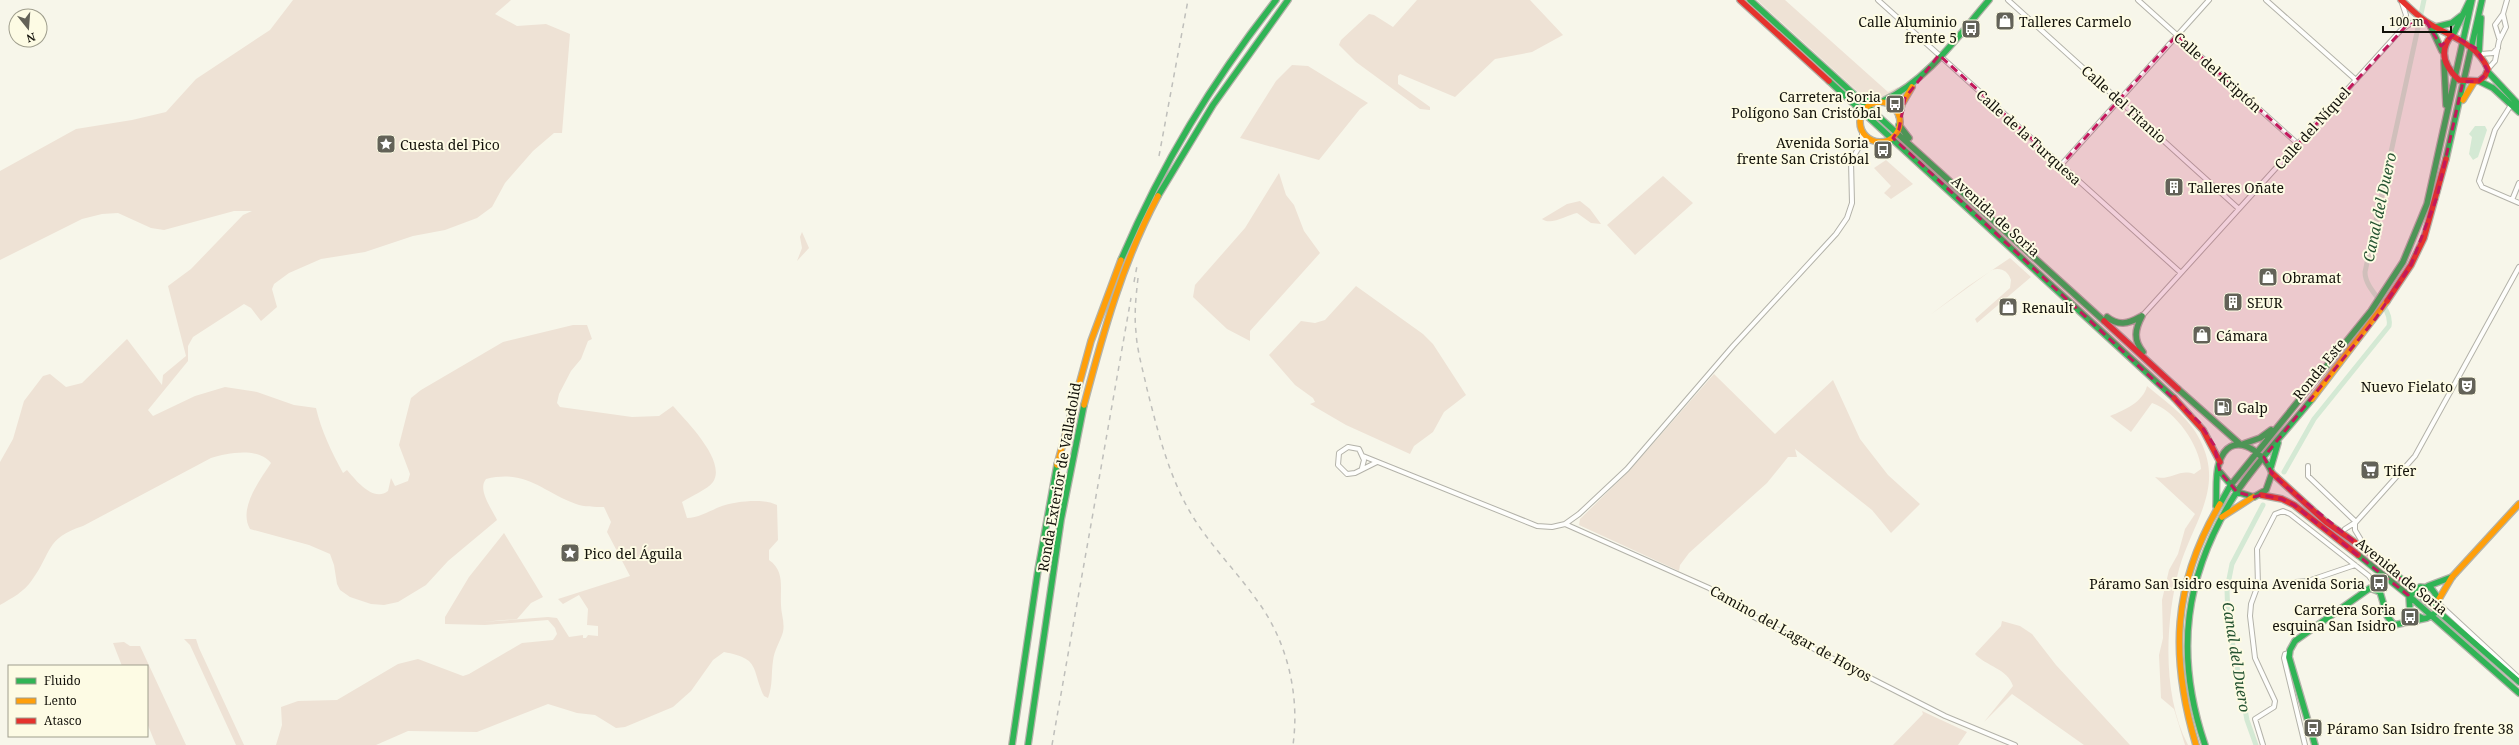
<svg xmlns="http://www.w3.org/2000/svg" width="2519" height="745" font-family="'Noto Serif',serif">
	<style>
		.green { fill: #eee2d5 }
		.water { fill: #d4e9d4 }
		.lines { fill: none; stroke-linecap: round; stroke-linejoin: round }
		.canal { stroke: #d4e9d4; stroke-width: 5 }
		.street-casing { stroke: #b3b2a9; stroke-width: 6 }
		.fast-casing { stroke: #b3b2a9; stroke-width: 8 }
		.slow-casing { stroke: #b3b2a9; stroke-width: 8 }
		.jam-casing { stroke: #b3b2a9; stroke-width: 8 }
		.street { stroke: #fefefc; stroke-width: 4 }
		.fast { stroke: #30b455; stroke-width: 5.5 }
		.slow { stroke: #ff9f0a; stroke-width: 5.5 }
		.jam { stroke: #e5322d; stroke-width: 5.5 }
		.rail { stroke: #bfbfbb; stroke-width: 1.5; stroke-dasharray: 5 5; stroke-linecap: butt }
		.marked { fill: #c2185b; fill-opacity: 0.2; stroke: #c2185b; stroke-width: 3; stroke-dasharray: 8 5; stroke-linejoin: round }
		.labels { text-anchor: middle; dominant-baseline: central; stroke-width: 4; stroke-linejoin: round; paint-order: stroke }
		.poi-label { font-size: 14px; fill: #13120a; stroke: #fdfbe4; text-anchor: start }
		.street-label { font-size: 14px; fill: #13120a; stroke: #fdfbe4 }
		.water-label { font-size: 15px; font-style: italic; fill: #245331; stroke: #fdfbe4 }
	</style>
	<rect width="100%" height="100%" fill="#f7f6ea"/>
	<!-- green -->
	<path class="green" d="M293 0H511L495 14 517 26 546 24 570 34 562 133H554L533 151 505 183 492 207 477 218 445 230 413 236 365 252 321 259 289 273 274 284 272 289 277 307 261 321 251 308 244 304 193 337 188 346V361L148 410 153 416 195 396 225 387 257 392 294 405 316 408C321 430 332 453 343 473L347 470C355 479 373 503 388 491L391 478 395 486 408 481 410 474 399 445 411 398 421 390 503 342 573 325H587L592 339 588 341 581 359 571 371 559 394 557 403 560 407 632 417 659 416 673 406C686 421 727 461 713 482 708 489 690 497 682 502L687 518C699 518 711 510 722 506 736 501 764 498 777 505L778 540 769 550V560C785 571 780 587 781 605 781 614 785 622 783 632 780 642 774 650 773 661 771 674 773 685 768 698L764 696C751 668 761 659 724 652L713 660 691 691 673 707 625 727 616 728 595 715 577 713 548 704 477 732 408 731 376 745H276L282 725 281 707 298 701 337 700 398 664 418 659 463 676 469 674 522 643 553 640 557 634 555 628 548 620 485 625 445 624V617L469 577 504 533 543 597 531 603 517 619 482 622 548 617 557 618 569 637 583 635V638H586L588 635 598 636V626L587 625 588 609 579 595 563 604 558 599 630 576 607 532 611 522 604 507C595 507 584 507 576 504 542 492 527 469 486 479 477 490 492 509 497 520L448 561 426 585 398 602 384 605 371 604 350 597 340 590 337 584 334 565 330 554 309 545 250 529C238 508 260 480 271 463 258 447 228 453 211 458L83 526C45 538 52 553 32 580 24 592 12 598 0 605V462L13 439 24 401 43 376 50 374 66 387 82 383 127 339 162 385 163 375 186 356 168 286 191 269 243 215 252 211H234L164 230 151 228 118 213 102 214 82 219 0 260V171L76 129 132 120 166 112 196 79 270 30Z
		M1417 0H1530L1563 35 1532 52 1495 59 1455 97 1400 74 1398 76V84L1430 107V110L1420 109 1356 62 1339 45 1341 40 1369 14 1374 15 1393 27Z
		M1757 0H1785L1888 92 1898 87V89C1886 100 1871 98 1857 91Z
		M1292 65 1308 66 1368 103 1360 109 1319 160 1240 138 1276 81Z
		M1886 160 1913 184 1891 199 1884 193 1891 186 1874 168Z
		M1279 173 1286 195 1294 205 1304 231 1320 253 1250 331V341L1227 329 1193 297 1195 285 1245 228Z
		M1663 176 1693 203 1635 255 1607 225Z
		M1580 201 1590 209 1601 224 1591 223 1577 213C1567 215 1551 226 1542 219L1567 204Z
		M802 232 809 248 797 261 802 248 800 237Z
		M2010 258 2031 277 1977 323 1975 319 2010 288 2011 280C2008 271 2001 267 1992 270L1930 315 1967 287Z
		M1356 286 1423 334 1433 344 1466 395 1444 412 1433 432 1414 446 1410 454 1346 425 1310 404 1315 402 1313 398 1295 385 1269 355 1301 321 1315 323 1325 320Z
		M1714 374 1775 434 1833 380 1860 439 1888 475 1920 504 1891 533 1872 510 1795 449 1797 457H1788L1767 483 1689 553 1680 565 1679 571 1579 525 1580 519 1629 471Z
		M2147 386C2165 401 2190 418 2200 440 2225 489 2192 523 2179 569 2165 622 2162 696 2188 745H2185L2174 709 2161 698 2159 655 2163 638 2162 600 2169 570 2178 554 2185 529 2195 514 2155 477C2170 481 2180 468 2194 474L2201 469C2200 446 2175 410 2152 403L2131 432 2110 416C2125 410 2143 402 2147 386Z
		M2002 621 2020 626 2032 634 2056 665 2130 745H2084L2012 694 1984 722 2013 686C2008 669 1986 666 1975 654L2001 626Z
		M184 639H196L199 648 244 745H236L190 645Z
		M124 642 130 646H140L186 745H156L147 723V666H122L113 643Z
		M1922 711 1967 732 1958 745H1893L1923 714Z"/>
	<!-- water -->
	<path class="water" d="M2475 126H2485L2487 130 2478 157 2473 160 2469 154 2472 137 2469 134Z"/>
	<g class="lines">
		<!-- canal -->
		<path class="canal" d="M2284 472 2314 419 2389 326C2393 306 2365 292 2365 272L2424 0
			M2256 745 2247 720 2228 619 2227 589 2232 564 2263 505"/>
		<!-- street casing -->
		<g class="street-casing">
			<path id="street" d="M1878 0 2181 273
				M2008 0 2239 209
				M2138 0 2298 144
				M2266 0 2356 80
				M2402 3 2406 15 2403 26
				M2499 38 2495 25 2503 14 2507 0
				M2481 54 2493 53 2498 48
				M2488 69 2495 61 2499 41 2506 27 2503 14
				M2511 105 2495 130 2479 181 2482 187 2519 203
				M1862 142 1871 140
				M2061 165 2209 0
				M2512 200 2519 183
				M2142 316 2401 30 2413 22 2425 21
				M1363 456 1537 526 1552 527 1565 524 1579 514 1627 469 1733 346 1836 234 1847 218 1852 203 1851 161 1862 142V132
				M2308 466V476L2356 522
				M1362 468 1364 460 1359 449 1348 447 1339 453 1338 465 1347 474 1355 473 1377 462
				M1565 524 1709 588 1754 617 1837 661 1945 716 2015 745
				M2355 524V530L2361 540
				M2345 529 2356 522 2415 456 2519 267
				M2296 582 2308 581 2355 565
				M2439 604 2519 678
				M2290 653 2285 654 2284 658 2305 745
				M2263 745 2255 719 2274 707 2275 701 2255 658 2250 616 2251 604 2258 585 2257 549 2275 514 2283 511 2290 514 2369 576 2374 583V588"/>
		</g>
		<!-- fast casing -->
		<g class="fast-casing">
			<path id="fast" d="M1750 0 2104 321
				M2430 25 2442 51
				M2436 27 2452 23 2461 16
				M2453 35 2469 2
				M2479 52 2481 18
				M2444 61 2446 105
				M2488 72 2519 105
				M1829 81 2174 398
				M2479 81 2493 88 2519 112
				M1859 97 1878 102
				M1883 101C1927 81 1958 36 1989 0
				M1899 125 1909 138
				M2446 159 2482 0
				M1158 196 1213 105 1288 0
				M1121 260C1162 164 1212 82 1276 0
				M2142 316C2135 329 2133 340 2143 352
				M2107 317C2118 326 2128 324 2140 317
				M2178 389 2240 444
				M2243 444 2260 438 2271 430
				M2271 467 2278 443
				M2220 504 2230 486 2371 311 2403 262 2427 204 2472 0
				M2216 506C2217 492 2215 476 2219 463 2230 428 2263 450 2272 473L2266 490 2254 497 2237 492 2220 472
				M2358 555 2408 595 2519 693
				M2376 557 2519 682
				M2428 586 2452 577
				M1012 745 1038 570 1057 465
				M1028 745 1061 520 1084 405
				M2205 745C2174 654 2184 575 2236 493 2258 460 2287 430 2312 399
				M2315 745 2289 657 2290 650 2295 641 2370 588 2380 592 2387 616 2394 625 2427 618 2435 613 2439 599 2431 588 2420 587 2409 596 2410 612 2422 618"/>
		</g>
		<!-- slow casing -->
		<g class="slow-casing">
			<path id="slow" d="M2463 100 2474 82
				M1860 122a20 20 0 1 1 40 0a20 20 0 1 1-40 0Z
				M1899 116 1902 104 1912 87
				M2312 399 2387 301
				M1084 405C1103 333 1123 261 1158 196
				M1057 465 1091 341 1121 260
				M2222 517 2253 497
				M2439 599 2452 577 2519 504
				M2196 745C2170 657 2172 585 2220 504"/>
		</g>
		<!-- jam casing -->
		<g class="jam-casing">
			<path id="jam" d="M1740 0 1829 81
				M2401 0C2410 8 2419 18 2430 24 2453 38 2476 43 2488 69L2485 76 2479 81 2459 80C2445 67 2438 52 2451 36
				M2387 301 2411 265 2424 238 2446 159
				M2104 321 2178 389
				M2174 398 2203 430 2220 462
				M2272 473 2326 522 2376 557
				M2261 495 2282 499 2294 505 2358 555"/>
		</g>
		<!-- street -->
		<use href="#street" class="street"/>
		<!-- fast -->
		<use href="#fast" class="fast"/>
		<!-- slow -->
		<use href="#slow" class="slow"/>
		<!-- jam -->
		<use href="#jam" class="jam"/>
		<!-- rail -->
		<path class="rail" d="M1159 156 1188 0
			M1138 278C1136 296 1134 314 1136 332 1137 351 1143 370 1147 389 1158 432 1169 478 1193 517 1211 546 1236 571 1256 599 1287 640 1300 694 1293 745
			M1134 282 1137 266
			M1052 745 1131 298"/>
	</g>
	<!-- marked area -->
	<path class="marked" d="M2426 21 2441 46 2453 35 2477 49 2488 72 2479 81 2463 82 2437 197 2411 265 2376 318 2264 457 2272 473 2283 484 2413 589 2408 595 2294 505 2282 499 2261 495 2254 497 2237 492 2220 472 2214 445 2199 422 1893 138 1899 129 1905 98 1939 55 2061 165 2177 35 2298 144 2407 25Z"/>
	<!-- icons -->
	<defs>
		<g id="shop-square" transform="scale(1)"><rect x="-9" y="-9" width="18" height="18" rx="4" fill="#636258" stroke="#fdfbe4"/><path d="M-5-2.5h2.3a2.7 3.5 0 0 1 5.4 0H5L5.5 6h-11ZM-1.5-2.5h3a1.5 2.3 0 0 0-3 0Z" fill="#fff"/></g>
		<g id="bus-square" transform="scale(1)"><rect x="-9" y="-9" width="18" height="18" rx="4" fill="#636258" stroke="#fdfbe4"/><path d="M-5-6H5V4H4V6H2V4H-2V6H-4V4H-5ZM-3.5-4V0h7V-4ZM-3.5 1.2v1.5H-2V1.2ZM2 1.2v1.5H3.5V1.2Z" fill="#fff"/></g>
		<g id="sight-square" transform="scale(1)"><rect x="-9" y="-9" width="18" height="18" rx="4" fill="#636258" stroke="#fdfbe4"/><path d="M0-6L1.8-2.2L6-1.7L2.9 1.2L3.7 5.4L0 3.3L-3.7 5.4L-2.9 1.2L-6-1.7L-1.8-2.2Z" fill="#fff"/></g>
		<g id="building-square" transform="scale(1)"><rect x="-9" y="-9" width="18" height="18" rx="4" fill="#636258" stroke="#fdfbe4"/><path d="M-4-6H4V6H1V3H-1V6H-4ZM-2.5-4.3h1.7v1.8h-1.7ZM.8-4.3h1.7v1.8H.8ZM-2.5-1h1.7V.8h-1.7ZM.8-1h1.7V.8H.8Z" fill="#fff"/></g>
		<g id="theatre-square" transform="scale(1)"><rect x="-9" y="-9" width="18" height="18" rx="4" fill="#636258" stroke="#fdfbe4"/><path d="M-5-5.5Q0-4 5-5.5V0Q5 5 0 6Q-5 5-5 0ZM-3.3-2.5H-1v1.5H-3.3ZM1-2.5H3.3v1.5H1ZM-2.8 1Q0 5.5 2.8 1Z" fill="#fff"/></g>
		<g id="fuel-square" transform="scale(1)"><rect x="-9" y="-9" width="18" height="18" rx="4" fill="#636258" stroke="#fdfbe4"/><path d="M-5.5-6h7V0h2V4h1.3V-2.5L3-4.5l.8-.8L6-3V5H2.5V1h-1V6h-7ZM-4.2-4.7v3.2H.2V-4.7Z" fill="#fff"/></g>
		<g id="supermarket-square" transform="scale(1)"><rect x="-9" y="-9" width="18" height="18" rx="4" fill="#636258" stroke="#fdfbe4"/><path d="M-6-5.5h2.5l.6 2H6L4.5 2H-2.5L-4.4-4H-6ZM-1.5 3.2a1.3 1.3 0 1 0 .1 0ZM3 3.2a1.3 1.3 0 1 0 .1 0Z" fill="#fff"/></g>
	</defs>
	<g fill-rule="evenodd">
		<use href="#shop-square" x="2005" y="21"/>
		<use href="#bus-square" x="1971" y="29"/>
		<use href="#bus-square" x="1895" y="104"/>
		<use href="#sight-square" x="386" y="144"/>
		<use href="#bus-square" x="1883" y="150"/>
		<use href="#building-square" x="2174" y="187"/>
		<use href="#shop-square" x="2268" y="277"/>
		<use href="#building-square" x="2233" y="302"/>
		<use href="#shop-square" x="2008" y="307"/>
		<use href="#shop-square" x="2202" y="335"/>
		<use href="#theatre-square" x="2467" y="386"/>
		<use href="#fuel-square" x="2223" y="407"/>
		<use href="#supermarket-square" x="2370" y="470"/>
		<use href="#sight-square" x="570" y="553"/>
		<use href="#bus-square" x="2379" y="583"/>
		<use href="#bus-square" x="2410" y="617"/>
		<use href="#bus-square" x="2313" y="728"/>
	</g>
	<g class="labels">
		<!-- poi labels -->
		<g class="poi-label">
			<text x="1957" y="21" text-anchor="end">Calle Aluminio<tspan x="1957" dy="16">frente 5</tspan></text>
			<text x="2019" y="21">Talleres Carmelo</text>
			<text x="1881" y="96" text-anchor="end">Carretera Soria<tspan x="1881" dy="16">Polígono San Cristóbal</tspan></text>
			<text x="1869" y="142" text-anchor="end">Avenida Soria<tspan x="1869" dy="16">frente San Cristóbal</tspan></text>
			<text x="400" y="144">Cuesta del Pico</text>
			<text x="2188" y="187">Talleres Oñate</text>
			<text x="2282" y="277">Obramat</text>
			<text x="2247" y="302">SEUR</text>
			<text x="2022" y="307">Renault</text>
			<text x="2216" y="335">Cámara</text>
			<text x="2453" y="386" text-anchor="end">Nuevo Fielato</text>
			<text x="2237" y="407">Galp</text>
			<text x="2384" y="470">Tifer</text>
			<text x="584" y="553">Pico del Águila</text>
			<text x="2365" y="583" text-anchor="end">Páramo San Isidro esquina Avenida Soria</text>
			<text x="2396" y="609" text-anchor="end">Carretera Soria<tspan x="2396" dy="16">esquina San Isidro</tspan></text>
			<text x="2327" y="728">Páramo San Isidro frente 38</text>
		</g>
		<!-- street labels -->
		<g class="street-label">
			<text transform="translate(2218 72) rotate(42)">Calle del Kriptón</text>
			<text transform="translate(2124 104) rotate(42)">Calle del Titanio</text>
			<text transform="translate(2312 128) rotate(-48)">Calle del Níquel</text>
			<text transform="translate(2029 137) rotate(42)">Calle de la Turquesa</text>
			<text transform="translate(1996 216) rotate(42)">Avenida de Soria</text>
			<text transform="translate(2319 369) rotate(-51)">Ronda Este</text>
			<text transform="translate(1059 477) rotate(-80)">Ronda Exterior de Valladolid</text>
			<text transform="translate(2402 576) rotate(39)">Avenida de Soria</text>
			<text transform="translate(1791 633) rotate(29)">Camino del Lagar de Hoyos</text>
		</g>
		<!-- water labels -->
		<g class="water-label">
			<text transform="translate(2379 207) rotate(-78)">Canal del Duero</text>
			<text transform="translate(2237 657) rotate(81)">Canal del Duero</text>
		</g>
	</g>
	<!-- legend -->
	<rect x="8" y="665" width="140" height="72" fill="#fdfbe4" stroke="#9f9e8d"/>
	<rect x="16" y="678" width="20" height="6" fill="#30b455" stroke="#9f9e8d"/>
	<text x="44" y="685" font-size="12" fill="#13120a">Fluido</text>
	<rect x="16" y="698" width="20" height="6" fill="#ff9f0a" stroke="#9f9e8d"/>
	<text x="44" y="705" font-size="12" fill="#13120a">Lento</text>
	<rect x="16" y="718" width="20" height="6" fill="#e5322d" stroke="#9f9e8d"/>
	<text x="44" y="725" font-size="12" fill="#13120a">Atasco</text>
	<!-- north arrow -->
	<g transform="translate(28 28) rotate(163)"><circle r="19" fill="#fdfbe4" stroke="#9f9e8d"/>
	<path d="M0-3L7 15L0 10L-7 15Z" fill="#636258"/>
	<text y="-6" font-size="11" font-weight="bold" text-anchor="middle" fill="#13120a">N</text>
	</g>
	<!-- scale -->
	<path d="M2383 26v6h68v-6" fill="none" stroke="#13120a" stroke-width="2"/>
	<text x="2389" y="26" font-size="12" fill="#13120a" stroke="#fdfbe4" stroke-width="3" paint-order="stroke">100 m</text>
</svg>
